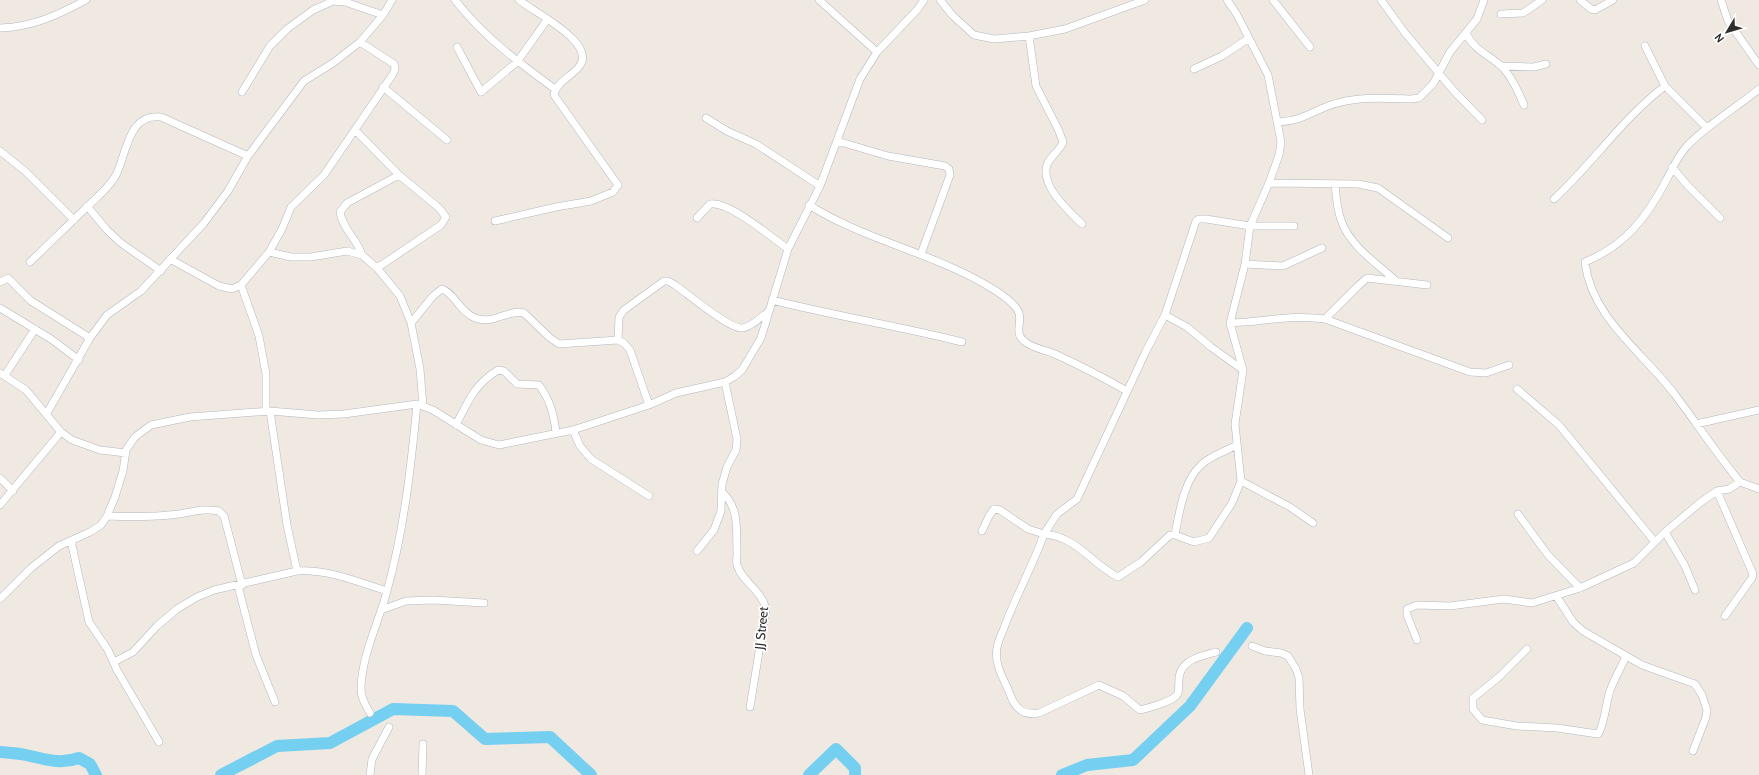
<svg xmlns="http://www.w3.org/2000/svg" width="1759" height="775" font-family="Cabin,sans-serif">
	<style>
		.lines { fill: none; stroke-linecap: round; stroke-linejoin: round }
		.river { stroke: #75cff0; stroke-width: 12 }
		.street-casing { stroke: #b4b7c1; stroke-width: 8 }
		.street { stroke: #fff; stroke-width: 7 }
		.labels { text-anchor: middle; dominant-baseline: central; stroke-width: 3.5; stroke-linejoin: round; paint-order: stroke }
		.street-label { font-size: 13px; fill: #2e2e2e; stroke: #fff }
	</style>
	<rect width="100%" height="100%" fill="#efe9e1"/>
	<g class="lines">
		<!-- river -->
		<path class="river" d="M0 752C8 753 17 753 26 755 45 759 59 765 79 758L90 764 96 775
			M221 775 277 746 330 743 393 709 453 711 485 739 550 737 591 775
			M809 775 836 749 855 768V775
			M1062 775 1087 765 1133 760 1190 706 1247 628"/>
		<!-- street casing -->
		<g class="street-casing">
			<path id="street" d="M455 0C483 36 519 63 555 89
				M819 0 877 52
				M940 0 953 16 974 35 994 39 1029 36 1065 29 1145 0
				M1273 0 1310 47
				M1381 0 1405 33 1453 90 1482 120
				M1580 0 1591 9 1595 10 1613 0
				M1721 0 1728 21 1759 65
				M1501 14 1523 13 1542 0
				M0 28C33 27 58 15 86 0
				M1466 33C1473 49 1487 54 1500 65 1511 75 1518 91 1524 105
				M1029 36 1036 86 1058 129 1063 142C1060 151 1050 156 1047 165 1040 186 1069 211 1082 224
				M1645 46 1665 86
				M457 47 481 92 517 62 547 20
				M1501 66 1534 67 1546 64
				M1194 69 1222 56 1249 38
				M383 87 447 140
				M242 92 270 46 287 29 313 10 333 1 345 2 383 15
				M706 118 727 131 756 144 820 186
				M1279 122C1300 121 1310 113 1328 106 1355 96 1383 98 1411 99L1419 98 1433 84 1450 52 1477 19 1484 0
				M355 130 399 175 439 208 446 217 441 225 377 268
				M837 141 888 156 945 166 949 169 950 175 921 254
				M0 151 25 171 74 220
				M1672 167 1688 186 1720 218
				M1269 183 1358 184 1378 188 1448 238
				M1335 184C1336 196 1337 209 1341 220 1349 245 1376 263 1395 280
				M1554 199C1593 163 1623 118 1665 86L1706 127
				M809 205C866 241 935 253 993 289 1001 294 1016 304 1019 313 1022 323 1014 333 1024 341 1033 349 1047 350 1057 355 1081 366 1104 378 1127 391
				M87 206 107 230 121 243 161 271
				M697 218 710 204C729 201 771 237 788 249
				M495 221 556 207 591 201 613 192 618 185 554 95C556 83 570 77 578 68 600 44 535 13 519 0
				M269 252 291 257H311L347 251 362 255 377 268 400 296 411 323 420 369 423 406
				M362 255C357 239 342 228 340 212L347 203 399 175
				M170 259 219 286 232 289 241 285 269 252 282 229 291 207 324 175 393 74 395 69 394 64 360 42
				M30 262C49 244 68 225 87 207 97 197 109 188 116 175 127 153 128 113 161 117L248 156
				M1245 264 1283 266 1322 248
				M0 282 8 278 31 301 90 338
				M241 285 259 336 266 374V411
				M772 300C835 316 899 326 962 342
				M0 308 51 339 79 360
				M1165 315 1187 327 1211 347 1243 370
				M1325 319 1358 286 1367 278 1427 285
				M411 323 433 296 442 289C454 293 460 312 475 318 494 325 507 309 524 313L549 337 559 344 618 340 624 343 630 350 649 405
				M1230 323C1264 322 1291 314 1325 319L1470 372 1486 373 1509 365
				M618 340 619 317 624 310 664 281H668L675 285C688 294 730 330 743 328 753 326 761 317 769 311
				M0 373 26 390 61 432 72 440 100 450 126 453
				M5 375 35 329
				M1517 389 1559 425 1655 542
				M270 411 287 525 297 571
				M47 413 90 338 107 315 141 291 204 223 228 191 248 156 304 81 333 63 360 42 383 15 392 0
				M1696 424 1759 410
				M456 425C468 401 475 384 498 370L504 371 517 384 539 385C550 400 554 414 556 433
				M573 430 580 446 591 459 649 496
				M0 478 13 491
				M1241 481 1290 507 1313 523
				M1740 482C1717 454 1697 424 1676 396 1644 353 1591 318 1585 262 1626 245 1647 217 1667 179 1673 167 1678 156 1687 146 1709 123 1735 109 1759 89
				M1717 491 1753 574 1752 578 1725 616
				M722 492C740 509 736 529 737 553 737 557 736 562 737 565 742 582 761 589 766 609L750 707
				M0 505 61 432
				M1518 514 1548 555 1580 588
				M107 516C131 517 155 517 179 514 193 512 204 508 219 511L224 516 242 585
				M982 531 989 516 994 509 1000 510 1028 529 1044 534 1057 514 1077 499 1146 351 1165 315 1196 221 1199 219H1206L1250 226H1294
				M1665 532 1685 566 1695 590
				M1175 535C1179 513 1184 480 1201 465 1210 456 1226 451 1237 445
				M71 541 89 622 108 650 117 670 159 742
				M697 551 714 530 721 511 722 484 727 467 736 450 737 439 725 382
				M238 586 256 655 275 702
				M1557 597 1573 622 1583 631 1642 665 1695 684 1702 695 1707 710 1706 717 1693 751
				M0 599 31 568 59 546 90 532 101 525 107 516 115 497 123 471 126 450 135 437 151 425 190 417 270 411 318 415 344 414 417 404 433 410 481 440 499 445 573 430 649 405 676 393 725 382 735 376 742 370 761 338 788 249 820 186 860 79 877 52 917 10 924 0
				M381 610 406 601 433 600 484 603
				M1417 640 1407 615V609L1417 605 1450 606 1504 599 1532 603 1580 588 1634 563 1665 532 1701 502 1717 491 1729 489 1740 482 1759 489
				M1252 646 1265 651 1281 653 1288 656 1296 669 1299 678 1300 709 1309 775
				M1527 649 1499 677 1473 698V709L1482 720 1517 726 1557 728 1598 734C1604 727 1606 702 1610 691 1614 679 1621 668 1626 656
				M1216 652C1201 656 1179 660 1179 680 1178 685 1180 691 1177 695 1173 701 1148 708 1140 710L1123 696 1099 685 1039 713C1024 716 1015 709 1010 694 1004 679 994 665 997 648 998 640 1003 632 1005 625 1017 594 1033 565 1044 534 1078 537 1090 563 1118 577L1141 562 1170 535H1175L1194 542 1209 538 1232 503 1241 481 1235 424 1243 370 1230 323 1245 264 1250 226 1269 183 1279 155 1281 142 1268 75 1236 13 1227 0
				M114 662 133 652 157 626 177 609 197 597 214 590 297 571C328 569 358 582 387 591
				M370 713C365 704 361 698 361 688 362 654 379 622 387 591 404 530 411 467 417 404
				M370 775 372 759 389 727
				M422 775 423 744"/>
		</g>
		<!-- street -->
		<use href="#street" class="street"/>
	</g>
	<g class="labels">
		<!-- street labels -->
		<g class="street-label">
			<text transform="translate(761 628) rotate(-84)">JJ Street</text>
		</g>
	</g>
	<!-- north arrow -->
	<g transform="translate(1727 32) rotate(232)" stroke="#ffffff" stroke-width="3" paint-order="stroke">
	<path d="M0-3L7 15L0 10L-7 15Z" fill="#2e2e2e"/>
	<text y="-6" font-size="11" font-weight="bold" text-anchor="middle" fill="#2e2e2e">N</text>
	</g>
</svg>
